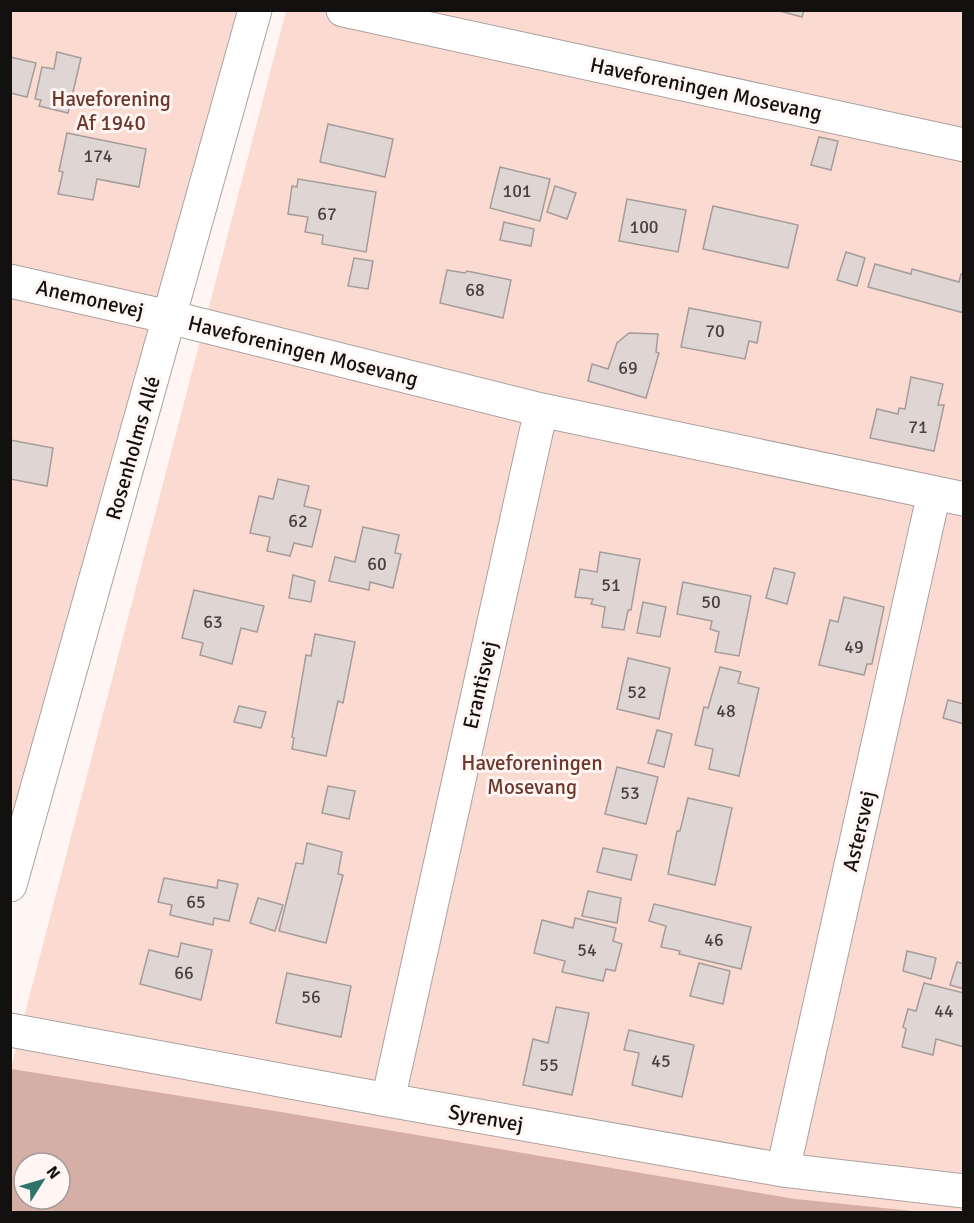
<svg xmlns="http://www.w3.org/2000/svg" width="974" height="1223" font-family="Signika,sans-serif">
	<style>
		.green { fill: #fbdad2 }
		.forest { fill: #d5aea5; fill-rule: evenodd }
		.building { fill: #dfd6d4; stroke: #a49c9a; stroke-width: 1.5 }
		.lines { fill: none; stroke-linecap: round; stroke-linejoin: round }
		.minor-casing { stroke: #aaa2a0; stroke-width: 35 }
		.minor { stroke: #fff; stroke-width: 33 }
		.labels { text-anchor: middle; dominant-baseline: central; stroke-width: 6; stroke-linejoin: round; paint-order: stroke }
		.number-label { font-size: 18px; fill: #464241 }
		.street-label { font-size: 21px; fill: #131010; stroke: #fff6f4 }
		.park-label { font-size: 21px; fill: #6d382d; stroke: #fff6f4 }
	</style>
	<rect width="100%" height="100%" fill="#fff6f4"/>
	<!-- green -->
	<path class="green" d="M11 11H245L11 821Z
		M286 11H963V1212H526L11 1127V1067Z"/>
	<!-- forest -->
	<path class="forest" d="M11 1069 281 1112 795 1199 923 1212H11ZM24 1163H60V1199H24Z"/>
	<!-- building -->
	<path class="building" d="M776 10H804L802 17Z
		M57 52 81 58 68 113 39 106 41 100 35 99 42 67 54 69Z
		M10 57 36 63 27 97 10 93Z
		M328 124 393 139 385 177 320 162Z
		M67 133 146 149 139 187 97 179 93 200 58 194 63 172 59 171Z
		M819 137 838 141 831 170 811 165Z
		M500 167 550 179 540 221 490 208Z
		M298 179 376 192 366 252 322 244 323 235 305 232 308 217 288 214 292 186 297 187Z
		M555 186 576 193 567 219 547 212Z
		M627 199 686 210 678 252 619 241Z
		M713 206 798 225 788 268 703 249Z
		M504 222 534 229 531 246 500 240Z
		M846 252 865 258 857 286 837 280Z
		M354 258 373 261 368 289 348 286Z
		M875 264 911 274 912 269 959 282 961 274H964V313L868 287Z
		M447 270 465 273 467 271 511 280 503 318 440 303Z
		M689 308 761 322 757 343 749 341 745 359 681 347Z
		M629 333 658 334 656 352 659 353 646 398 588 381 592 364 608 369 617 343Z
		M911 377 943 384 938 405H944L934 451 870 438 877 409 898 414 899 408 905 409Z
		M10 440 53 448 47 486 10 479Z
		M278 479 309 486 304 506 321 510 312 547 294 543 290 556 267 551 270 537 250 533 259 496 273 499Z
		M363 527 399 535 395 553 401 554 393 588 370 582 369 590 329 581 335 557 355 562Z
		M600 552 640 559 631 610H628L624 630 602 627 605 607 591 604 593 599 575 597 580 569 597 572Z
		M774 568 795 573 787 604 766 598Z
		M293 575 315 581 311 602 289 598Z
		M683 582 751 596 739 656 715 652 719 632 710 629 712 621 677 614Z
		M194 590 264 606 257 632 241 628 232 664 200 655 203 643 182 638Z
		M844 597 884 607 872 664H867L864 675 819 665 830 620 838 622Z
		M643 602 666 607 660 637 637 633Z
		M315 634 355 642 343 703 338 701 326 756 292 749 294 738 292 737 306 655 311 656Z
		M628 658 670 668 659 719 617 709Z
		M720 667 741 672 738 683 759 688 739 776 709 769 713 749 695 745 704 707 708 708Z
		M948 700 964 704V724L943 718Z
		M239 706 266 712 261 728 234 722Z
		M657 730 672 734 664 767 648 763Z
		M617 767 658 777 646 824 605 814Z
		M328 786 355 791 349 819 322 813Z
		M688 798 732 808 715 885 668 874 677 831H680Z
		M307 843 342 852 338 874 343 875 326 943 279 931 296 863 303 864Z
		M603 848 637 855 631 880 597 872Z
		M164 878 217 888 218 880 238 884 229 921 214 918 213 925 170 915 172 905 158 902Z
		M588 891 621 898 617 923 582 916Z
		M258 898 283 905 275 931 250 923Z
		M654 904 751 927 741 969 679 954 680 951 661 947 666 926 649 921Z
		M575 918 616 928 613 941 622 944 615 971 606 969 603 981 562 972 565 961 534 953 542 920 573 928Z
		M181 943 212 950 201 1000 140 984 149 950 178 957Z
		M907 951 936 958 931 979 903 971Z
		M957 962 964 964V989L950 985Z
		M699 963 730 971 723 1004 690 996Z
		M287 973 351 986 341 1037 276 1023Z
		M924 983 964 993V1047L936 1039 933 1055 902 1047 906 1029 903 1027 908 1009 916 1011Z
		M556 1007 589 1013 572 1095 523 1085 533 1039 548 1043Z
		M629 1030 694 1045 682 1097 632 1085 639 1053 624 1050Z"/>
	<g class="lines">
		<!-- minor casing -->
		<g class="minor-casing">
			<path id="minor" d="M343 10 964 145
				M10 281 169 317 541 410 964 499
				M10 885 255 10
				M10 1030 388 1100 783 1170 964 1191
				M388 1100 541 410
				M783 1170 934 493"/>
		</g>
		<!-- minor -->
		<use href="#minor" class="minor"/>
	</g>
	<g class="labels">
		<!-- number labels -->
		<g class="number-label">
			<text x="98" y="156">174</text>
			<text x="517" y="191">101</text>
			<text x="327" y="214">67</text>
			<text x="644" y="227">100</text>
			<text x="475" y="290">68</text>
			<text x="715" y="331">70</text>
			<text x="628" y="368">69</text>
			<text x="918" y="427">71</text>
			<text x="298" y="521">62</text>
			<text x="377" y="564">60</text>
			<text x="611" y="585">51</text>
			<text x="711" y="602">50</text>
			<text x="213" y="622">63</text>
			<text x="854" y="647">49</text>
			<text x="637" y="692">52</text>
			<text x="726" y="711">48</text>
			<text x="630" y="793">53</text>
			<text x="196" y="902">65</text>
			<text x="714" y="940">46</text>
			<text x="587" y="950">54</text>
			<text x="184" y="973">66</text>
			<text x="311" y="997">56</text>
			<text x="944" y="1011">44</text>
			<text x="661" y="1061">45</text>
			<text x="549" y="1065">55</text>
		</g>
		<!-- street labels -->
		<g class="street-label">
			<text transform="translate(706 89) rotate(12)">Haveforeningen Mosevang</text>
			<text transform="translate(90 299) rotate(13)">Anemonevej</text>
			<text transform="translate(303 351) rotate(14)">Haveforeningen Mosevang</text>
			<text transform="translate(133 448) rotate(-74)">Rosenholms Allé</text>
			<text transform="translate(480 685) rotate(-77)">Erantisvej</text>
			<text transform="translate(859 831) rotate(-77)">Astersvej</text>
			<text transform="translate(486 1118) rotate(10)">Syrenvej</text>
		</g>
		<!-- park labels -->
		<g class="park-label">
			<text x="111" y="99">Haveforening<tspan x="111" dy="24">Af 1940</tspan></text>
			<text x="532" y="763">Haveforeningen<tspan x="532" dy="24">Mosevang</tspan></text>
		</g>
	</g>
	<!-- border -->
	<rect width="974" height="1223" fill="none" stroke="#131010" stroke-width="24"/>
	<!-- north arrow -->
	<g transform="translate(42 1181) rotate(53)"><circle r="28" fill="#fff6f4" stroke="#a19a99" stroke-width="1.5"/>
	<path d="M0-4.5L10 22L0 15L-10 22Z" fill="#2e746a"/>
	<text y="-9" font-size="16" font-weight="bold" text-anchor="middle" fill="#131010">N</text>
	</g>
</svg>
